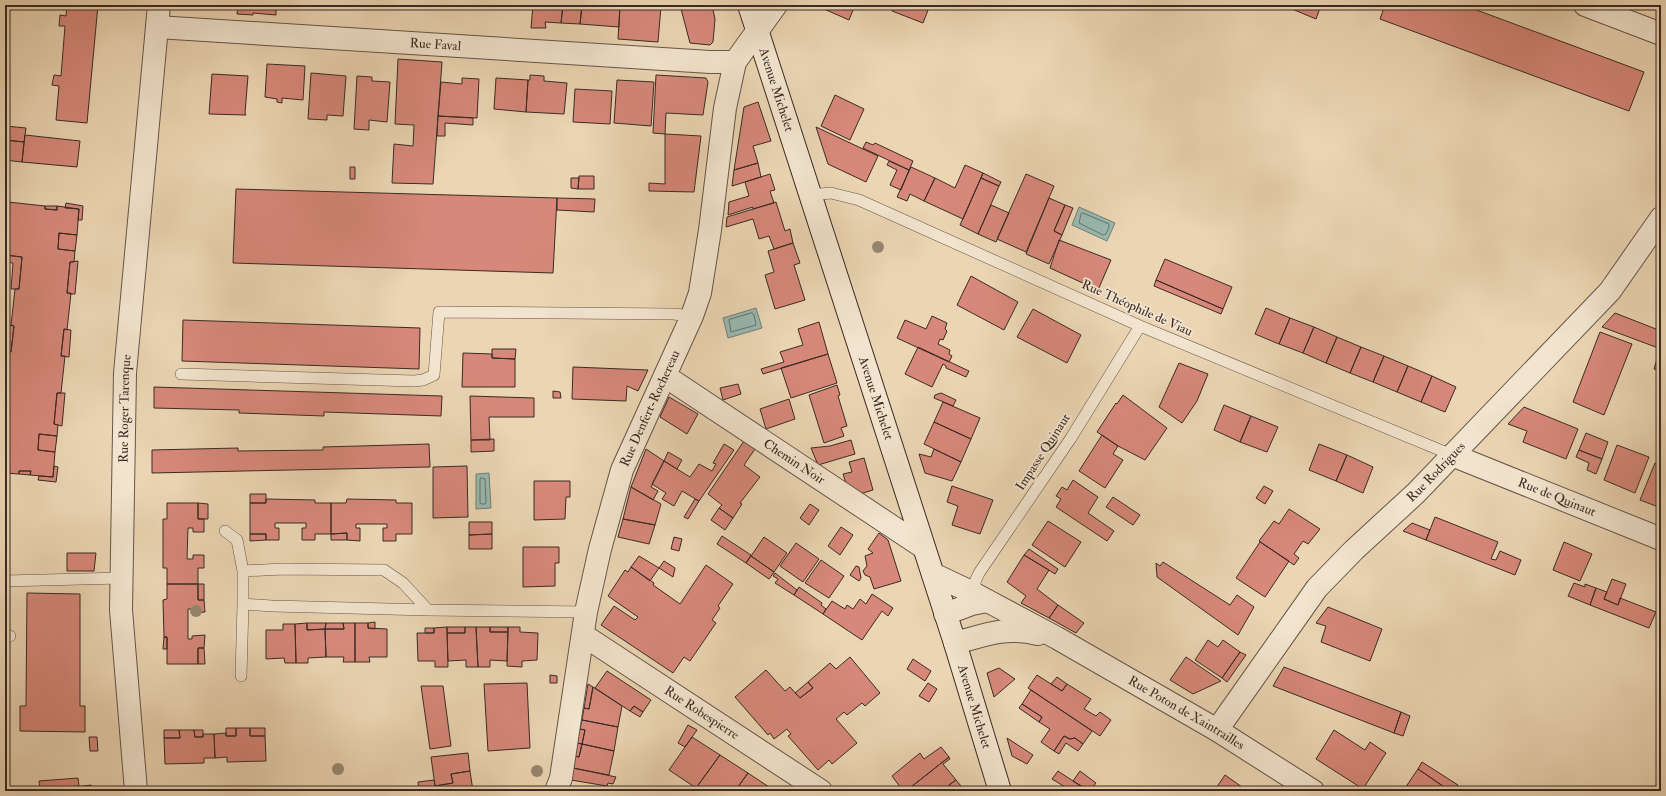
<svg xmlns="http://www.w3.org/2000/svg" width="1666" height="796" font-family="'IM FELL Double Pica',serif">
	<style>
		.water { fill: #98b8af; stroke: #727f77 }
		.lines { fill: none; stroke-linecap: round; stroke-linejoin: round }
		.shore { stroke: #69716a; stroke-width: 1 }
		.building { fill: #d7887a; stroke: #3a2a24 }
		.lane-casing { stroke: #665548; stroke-width: 12 }
		.street-casing { stroke: #665548; stroke-width: 24 }
		.secondary-casing { stroke: #3a2a24; stroke-width: 24 }
		.lane { stroke: #f2e4ce; stroke-width: 11 }
		.street { stroke: #f2e4ce; stroke-width: 22 }
		.secondary { stroke: #f2e4ce; stroke-width: 22 }
		.tree { fill: #978770 }
		.labels { text-anchor: middle; dominant-baseline: central; stroke-width: 3.5; stroke-linejoin: round; paint-order: stroke }
		.street-label { font-size: 13px; fill: #3a2a24; stroke: #f2e4ce }
	</style>
	<rect width="100%" height="100%" fill="#ebd5b3"/>
	<filter id="stains"><feTurbulence type="fractalNoise" baseFrequency=".005" numOctaves="4"/><feColorMatrix values="0 0 0 0 .2 0 0 0 0 .09 0 0 0 0 .02 0 0 0 .5 -.17"/></filter>
	<radialGradient id="worn" r=".72"><stop offset=".6" stop-color="#630" stop-opacity="0"/><stop offset="1" stop-color="#630" stop-opacity=".3"/></radialGradient>
	<!-- water -->
	<path class="water" d="M1079 207 1115 223 1107 241 1072 225Z
		M756 308 762 328 728 338 723 318Z
		M489 473 491 508 476 509V474Z"/>
	<g class="lines">
		<!-- shore -->
		<path class="shore" d="M1083 213 1109 224V227L1106 234 1103 235 1079 223 1081 214Z
			M752 313 754 315 756 325 731 332 729 320Z
			M481 478 485 479 486 502 485 504H481L480 503V480Z"/>
	</g>
	<!-- building -->
	<path class="building" d="M67 5H98L87 123 56 120 59 86 52 85 54 75 61 76 65 26H59L60 15 66 16Z
		M238 5H276V15L253 13V15L237 14Z
		M533 5H563L561 23 545 22 546 28H531Z
		M563 5H582L580 24 561 23Z
		M582 5H620L619 27 580 24Z
		M620 5H669L670 7 661 6 658 42 618 39Z
		M680 5H712L715 19 713 42 710 45 690 43Z
		M815 5H855L849 20Z
		M894 5H930L923 23 892 11Z
		M1286 5H1326L1324 9 1320 8 1316 19 1285 6Z
		M1385 5H1463L1644 72 1629 111 1380 19Z
		M398 59 442 62 433 184 392 183 394 144 413 146 414 125 395 124Z
		M267 64 305 66 303 100 282 98V103L277 102V99L265 97Z
		M311 73 346 76 343 116 327 115V120L308 119Z
		M212 74 248 76 245 113 246 115 209 114Z
		M530 75 544 76V81L567 83 564 114 526 112 528 80H530Z
		M656 75 706 78 708 82 703 115 666 113 665 134 653 133Z
		M357 76 372 77V81L390 82 387 122 369 120V130L354 129Z
		M462 78 479 79 477 118 438 116 441 82 462 84Z
		M496 78 528 80 526 112 494 109Z
		M617 80 654 82 651 126 614 123Z
		M575 89 612 91 610 124 573 122Z
		M835 95 864 109 850 140 821 126Z
		M758 102 771 141 753 146 758 163 734 170 744 107Z
		M438 116 473 118V125L445 123V136H437Z
		M5 126 26 128 24 142 5 140Z
		M816 127 878 156 866 182 828 164Z
		M665 134 701 136 694 192 649 191V183L665 184Z
		M25 135 80 141 77 167 22 162Z
		M5 140 24 142 22 162 5 160Z
		M866 142 873 145 875 143 913 161 909 170 863 148Z
		M889 161 909 170 901 190 890 185 897 170 887 165Z
		M758 163 761 177 732 186 734 170Z
		M965 165 983 173 963 219 924 201 935 178 955 188Z
		M350 167H355V179H350Z
		M911 167 935 178 924 201 910 194 907 201 897 197Z
		M983 173 1001 182 999 186 981 178Z
		M770 174 775 190 770 191 774 203 753 209V207L728 215 729 202 749 196 745 182Z
		M1026 174 1054 186 1026 252 997 239Z
		M579 176H594V189H578Z
		M571 178H579L578 189 571 188Z
		M981 178 999 186 978 234 960 225Z
		M236 189 557 198 553 273 233 263Z
		M557 198 595 199 594 212 557 210Z
		M1049 198 1065 205 1054 231 1062 235 1049 264 1026 254Z
		M8 202 45 206V209L57 210V206L79 209 77 235 59 233 58 249 75 251 74 262H70L67 293H71L67 330 64 329 61 356H65L61 393H57L54 424 58 425 57 436 39 434 38 450 55 452 53 477 30 475 31 471H19V474L5 473V410L7 389H5V377L8 352H11L14 326 11 325 15 289H19L22 257 5 255V205L8 206Z
		M776 202 785 231 790 229 793 243 774 249 769 236 759 239 753 219 726 227 727 217Z
		M66 203 83 206 82 220H78L79 209 65 208Z
		M991 205 1009 213 996 242 978 234Z
		M1065 205 1073 208 1062 235 1054 231Z
		M45 206H57V210L45 209Z
		M59 233 77 235 75 251 58 249Z
		M1059 240 1111 260 1098 290 1050 268Z
		M793 243 800 263 794 265 805 300 775 309 765 275 774 272 768 251Z
		M5 255 22 257 19 289H11L13 263 5 262Z
		M1165 259 1232 287 1223 309 1156 280Z
		M78 261 75 294H71L67 293 70 262Z
		M971 276 1018 302 1004 330 957 305Z
		M1156 280 1223 309 1221 314 1154 286Z
		M1266 308 1290 318 1279 344 1255 334Z
		M1033 309 1081 335 1067 363 1017 337Z
		M1615 313 1661 331V349L1602 327Z
		M932 316 947 323 945 329 947 331 943 340 940 339 938 344 950 350 949 354 952 356 949 362 897 338 905 320 926 329Z
		M1290 318 1314 327 1303 353 1279 344Z
		M183 320 420 328 419 369 182 361Z
		M819 322 828 354 763 374 761 369 784 362 780 352 803 345 798 329Z
		M7 325 14 326 11 352H5Z
		M1314 327 1337 337 1326 363 1303 353Z
		M64 329 71 330 69 357 61 356Z
		M1600 332 1632 344 1604 415 1573 402Z
		M1337 337 1361 347 1350 373 1326 363Z
		M918 347 969 371 966 377 946 368V366L943 364 932 387 905 374Z
		M1361 347 1384 356 1373 382 1350 373Z
		M492 349H516L515 359 492 358Z
		M463 353 492 354V358L515 359V387H462Z
		M828 354 837 383 791 398 781 368Z
		M1384 356 1408 366 1397 392 1373 382Z
		M1657 359 1661 361V371L1654 369Z
		M1179 363 1208 374 1197 401 1182 423 1159 407Z
		M1408 366 1432 376 1421 402 1397 392Z
		M573 367 648 370 638 391 627 386 626 401 572 399Z
		M1432 376 1456 387 1445 412 1421 402Z
		M738 384 741 394 723 400 720 388Z
		M837 385 840 395 838 396 847 426 841 428 844 436 824 443 809 395Z
		M154 387 442 396 441 416 324 412V416L239 413V410L154 408Z
		M553 391 560 392 561 398H553Z
		M57 393H65L62 426 54 424Z
		M941 393 956 400 953 406 934 398 935 395Z
		M1123 395 1167 428 1145 460 1118 446 1097 432 1116 403 1117 404Z
		M470 396 534 398V417H489L490 440H471Z
		M669 397 698 414 687 434 660 417Z
		M789 399 795 419 766 429 760 409Z
		M943 402 980 418 971 439 934 422Z
		M1224 405 1251 416 1240 442 1214 430Z
		M1524 407 1578 429 1566 459 1523 442 1527 431 1508 424Z
		M1251 416 1278 427 1267 452 1240 442Z
		M934 422 971 439 961 462 924 444Z
		M1586 433 1608 442 1602 459 1579 450Z
		M39 434 57 436 55 452 38 450Z
		M1102 435 1118 446 1113 454 1123 460 1105 488 1079 471Z
		M494 439V451L471 452V440Z
		M851 440 855 454 818 465 811 448 830 446Z
		M744 441 755 449 744 465 760 477 740 503 742 504 733 518 719 508 722 505 708 494Z
		M429 444 430 467 152 473V450L238 448V451L323 450V447Z
		M724 444 734 450 699 501 682 491 674 506 662 499 666 493 652 484 664 461 690 477 699 464 712 471 716 464 713 463Z
		M1319 444 1347 455 1336 481 1309 470Z
		M1617 445 1649 457 1635 493 1604 480Z
		M646 449 664 461 651 487 658 491 653 500 631 487Z
		M934 449 961 462 952 481 925 473 919 454 931 457Z
		M1579 450 1602 459 1596 474 1587 470 1589 463 1576 457Z
		M668 452 682 460 677 469 664 461Z
		M1347 455 1373 467 1363 493 1336 481Z
		M864 458 873 490 860 494 848 489 843 474 852 472 849 462Z
		M1655 463 1661 466V508L1640 500Z
		M54 466 58 467 56 482 38 480 39 476 53 477Z
		M467 466 468 517 433 518V467Z
		M19 471H31L30 475 19 474Z
		M1073 480 1098 497 1088 513 1114 531 1107 541 1056 507 1061 499 1056 496 1062 487 1067 490Z
		M534 481H570V497H566L565 519 534 520Z
		M952 486 993 500 980 534 952 525 958 506 947 502Z
		M1264 486 1273 491 1265 504 1256 498Z
		M631 487 661 504 655 525 623 519Z
		M250 494H266V503H250Z
		M1113 497 1140 515 1133 525 1106 507Z
		M266 499 315 500V503H331V534H315V540H302V528H306V523H275V528H279V540H266V534H250V503H266Z
		M347 499 396 500V503H412V534H396V541H383V528H387V524H356V528H360V541L347 540V533L331 534V503H346Z
		M695 499 699 501 688 519 684 517Z
		M167 503H198V519H204V532H193V528H188L187 559H193V555H204V568H198V584H167V568H163V519H167Z
		M198 503 208 504V519H198Z
		M810 504 819 510 809 525 800 518Z
		M719 508 733 518 725 530 711 520Z
		M1289 509 1320 529 1308 544 1303 541 1294 554 1299 558 1294 565 1259 541 1274 521 1279 524Z
		M1435 517 1498 542 1491 559 1496 560 1500 551 1521 560 1515 575 1426 540Z
		M623 519 655 525 649 544 618 537Z
		M1048 521 1081 542 1065 567 1032 545Z
		M469 522H492V534L469 535Z
		M1412 523 1430 530 1426 540 1403 531Z
		M841 527 853 535 840 555 828 546Z
		M347 533V540H331V534Z
		M879 533 888 540 901 581 874 589 870 577 865 575 863 571 867 566 865 556 873 553 868 549Z
		M250 534H266V540L250 541Z
		M492 534V549H469V535Z
		M722 536 751 555 746 563 717 544Z
		M674 537 682 539 679 551 671 549Z
		M764 537 787 553 774 572 751 556Z
		M1260 542 1289 561 1265 597 1236 578Z
		M1564 542 1592 554 1580 581 1553 570Z
		M796 543 819 559 803 582 780 566Z
		M523 547H559V563H555V586L523 587Z
		M1029 549 1058 569 1055 574 1024 555Z
		M67 553H96L94 571H67Z
		M1024 555 1049 570 1037 589 1058 605 1049 618 1021 603 1026 596 1007 582Z
		M639 556 659 568 650 581 631 567Z
		M751 556 774 572 769 579 746 563Z
		M821 560 844 576 829 598 805 583Z
		M664 561 675 568 673 577 659 568Z
		M1163 562 1230 605 1237 595 1254 607 1238 635 1157 577 1156 563 1160 566Z
		M706 565 733 584 718 606 720 608 712 620 716 623 690 661 684 657 673 673 601 625 614 606 635 620 638 617 608 596 625 570 628 572 631 567 654 583 653 585 680 604Z
		M856 566 859 567 861 578 859 581 850 575Z
		M775 573 797 590 794 595 775 583 778 579 773 576Z
		M1612 579 1626 584 1618 605 1604 599Z
		M1574 583 1585 587V584L1596 588 1590 605 1568 596Z
		M167 584H198V600H204L205 612 192 613V609H188V639H192V636L205 635 204 648H198V664H167V637H164L163 600 167 599Z
		M198 584H204V600H198Z
		M799 587 822 603 821 605 826 609 823 614 794 595Z
		M1596 588 1607 592 1604 599 1618 605 1620 598 1656 612 1649 628 1590 605Z
		M27 593 80 594V706H85V732L20 731V706H26Z
		M872 594 893 608 888 616 882 611 862 640 823 614 832 601 845 609 847 605 853 609 860 599 866 604Z
		M1058 605 1084 623 1076 633 1049 618Z
		M1328 607 1382 629 1370 661 1321 642 1326 626 1316 623Z
		M375 622V629L368 628V623Z
		M307 623H326L325 629 307 630Z
		M307 623V630L325 629 326 657 308 658V663H296L295 624Z
		M326 623H343L344 629H325Z
		M343 623H355V662H343L344 657H326L325 629H344Z
		M355 623H368V628L387 629V657H369L370 662H355Z
		M283 624H295L296 663H285L284 658 266 659V630H283Z
		M447 627 448 667H435V661H418L417 633H434V628Z
		M447 627H465V633H447Z
		M465 627H476L478 667H466V660L448 661 447 633H465Z
		M476 627H490V632H508L507 661 490 660V667H478Z
		M490 627H508V632H490Z
		M508 627H520V632L538 633 537 660 522 661V667L507 666Z
		M425 628H434V633H425Z
		M164 637H167V649H163Z
		M1208 640 1218 647 1223 640 1240 652 1222 678 1195 660Z
		M198 648H204L205 664H198Z
		M1240 652 1246 655 1227 682 1222 678Z
		M850 657 880 693 865 706 862 703 847 715 844 712 836 719 857 743 832 764 829 760 818 770 788 736 791 734 787 729 774 739 770 733 768 735 735 697 766 670 785 691 790 687 800 698 813 688 808 682 830 663 836 669Z
		M1186 657 1221 681 1193 694 1170 680Z
		M913 659 931 671 925 681 907 669Z
		M1284 667 1401 712 1394 733 1273 686Z
		M999 668 1015 679 994 697 987 673Z
		M607 671 651 700 643 712 634 706 630 711 595 688Z
		M550 675 557 676V683H550Z
		M1037 675 1062 691 1067 684 1091 699 1084 709 1096 716 1100 712 1111 720 1100 736 1028 688Z
		M1057 677 1067 684 1062 691 1051 684Z
		M808 682 813 688 800 698 795 693Z
		M527 683 530 748 488 751 484 684Z
		M928 683 937 689 929 702 919 696Z
		M588 684 593 687 589 709 584 708Z
		M421 686H443L451 746 430 749Z
		M593 687 622 706 618 727 582 720 584 708 589 709Z
		M1031 690 1092 731 1083 744 1075 738 1070 739 1064 736 1054 751 1041 742 1050 729 1039 722 1042 717 1022 704Z
		M1022 704 1042 717 1039 722 1019 708Z
		M634 706 643 712 640 717 630 711Z
		M1401 712 1410 716 1403 736 1394 733Z
		M582 720 618 727 614 751 582 744 585 730 580 729Z
		M688 725 697 730 685 747 678 743Z
		M226 728H236V736H226Z
		M236 728H250V736H265L266 761 227 762V757L215 758 214 734 226 733V736H236Z
		M250 728H265V736H250Z
		M580 729 585 730 582 744 577 743Z
		M164 730H179L180 738H164Z
		M179 730H194L195 737H203V734H214L215 758H204V763L165 764 164 738H180Z
		M194 730H203V737H195Z
		M1334 730 1365 750 1370 742 1386 753 1363 789 1316 759Z
		M1064 736 1070 739 1075 738 1083 744 1078 751 1066 743 1059 754 1054 751Z
		M89 737H97L98 751H90Z
		M692 737 720 755 696 788 669 770Z
		M1007 738 1033 755 1027 764 1012 756Z
		M577 743 582 744 579 757 575 756Z
		M582 744 614 751 609 775 573 768 575 756 579 757Z
		M941 747 949 757 906 791H903L892 776 920 753 924 759Z
		M468 753 470 771 451 774 453 783 435 786 431 757Z
		M720 755 748 773 735 791H700L696 788Z
		M949 757 950 759 943 764 956 780 949 785 954 791H921L917 786 912 791H906Z
		M1422 762 1458 785 1454 791H1450L1418 769Z
		M573 768 616 777 613 784 608 783 607 786 571 780Z
		M1418 769 1450 791H1403Z
		M470 771 473 791H436L435 786 453 783 451 774Z
		M1058 771 1088 791H1069L1070 790 1052 779Z
		M1080 771 1096 783 1090 791 1073 781Z
		M748 773 775 791H735Z
		M1225 775 1242 787 1239 791H1214Z
		M78 778 79 786 40 789 39 781Z
		M434 780 436 791H419L418 782Z
		M956 780 965 791H954L949 785Z
		M91 785 92 791H84V786Z
		M84 786V791H36V789H40Z"/>
	<g class="lines">
		<!-- lane casing -->
		<g class="lane-casing">
			<path id="lane" d="M811 195 831 193 859 200 1140 326 1452 455
				M181 374 414 381 423 380 434 375 439 312 673 314 692 316
				M225 531 237 540 243 571
				M5 581 121 578
				M975 595V582L979 573 1071 438 1140 326
				M428 610 272 606 243 604V571L284 569 384 570 403 583 428 610 586 612
				M5 636H10
				M241 676 243 604"/>
		</g>
		<!-- street casing -->
		<g class="street-casing">
			<g id="street">
				<path d="M1585 5 1661 34"/>
				<path id="s1" d="M157 27 710 62H735"/>
				<path id="s2" d="M665 376 923 547"/>
				<path id="s3" d="M1452 455 1661 539"/>
				<path id="s4" d="M933 574 969 591 1057 638 1217 730 1313 791"/>
				<path d="M945 614 972 604 987 601"/>
				<path id="s5" d="M583 635 821 791"/>
				<path d="M955 643C986 635 1005 626 1038 634"/>
				<path id="s6" d="M1217 730 1317 588 1354 550 1416 493 1610 291 1661 218"/>
				<path id="s7" d="M136 791 121 610 125 373 159 5"/>
				<path id="s8" d="M556 791 561 778 586 612 600 549 622 470 692 316 700 293 710 230 725 108 735 62 776 5"/>
			</g>
		</g>
		<!-- secondary casing -->
		<g class="secondary-casing">
			<g id="secondary">
				<path id="s9" d="M749 5 955 643 1000 791"/>
			</g>
		</g>
		<!-- lane -->
		<use href="#lane" class="lane"/>
		<!-- street -->
		<use href="#street" class="street"/>
		<!-- secondary -->
		<use href="#secondary" class="secondary"/>
	</g>
	<!-- trees -->
	<g class="tree">
		<circle cx="878" cy="247" r="6"/>
		<circle cx="196" cy="611" r="6"/>
		<circle cx="338" cy="769" r="6"/>
		<circle cx="537" cy="771" r="6"/>
	</g>
	<g class="labels">
		<!-- street labels -->
		<g class="street-label">
			<text stroke="none"><textPath href="#s1" startOffset="279">Rue Faval</textPath></text>
			<text stroke="none"><textPath href="#s9" startOffset="89">Avenue Michelet</textPath></text>
			<text transform="translate(1137 308) rotate(24)">Rue Théophile de Viau</text>
			<text stroke="none"><textPath href="#s9" startOffset="413">Avenue Michelet</textPath></text>
			<text stroke="none"><textPath href="#s8" startOffset="396">Rue Denfert-Rochereau</textPath></text>
			<text stroke="none"><textPath href="#s7" startOffset="383">Rue Roger Tarenque</textPath></text>
			<text transform="translate(1043 452) rotate(-57)">Impasse Quinaut</text>
			<text stroke="none"><textPath href="#s2" startOffset="155">Chemin Noir</textPath></text>
			<text stroke="none"><textPath href="#s6" startOffset="340">Rue Rodrigues</textPath></text>
			<text stroke="none"><textPath href="#s3" startOffset="113">Rue de Quinaut</textPath></text>
			<text stroke="none"><textPath href="#s9" startOffset="737">Avenue Michelet</textPath></text>
			<text stroke="none"><textPath href="#s5" startOffset="142">Rue Robespierre</textPath></text>
			<text stroke="none"><textPath href="#s4" startOffset="289">Rue Poton de Xaintrailles</textPath></text>
		</g>
	</g>
	<!-- margin -->
	<rect width="1666" height="796" fill="none" stroke="#ebd5b3" stroke-width="20"/>
	<rect x="6" y="6" width="1654" height="784" fill="none" stroke="#3a2a24" stroke-width="2"/>
	<rect x="10" y="10" width="1646" height="776" fill="none" stroke="#3a2a24"/>
	<rect width="100%" height="100%" filter="url(#stains)"/>
	<rect width="100%" height="100%" fill="url(#worn)"/>
</svg>
